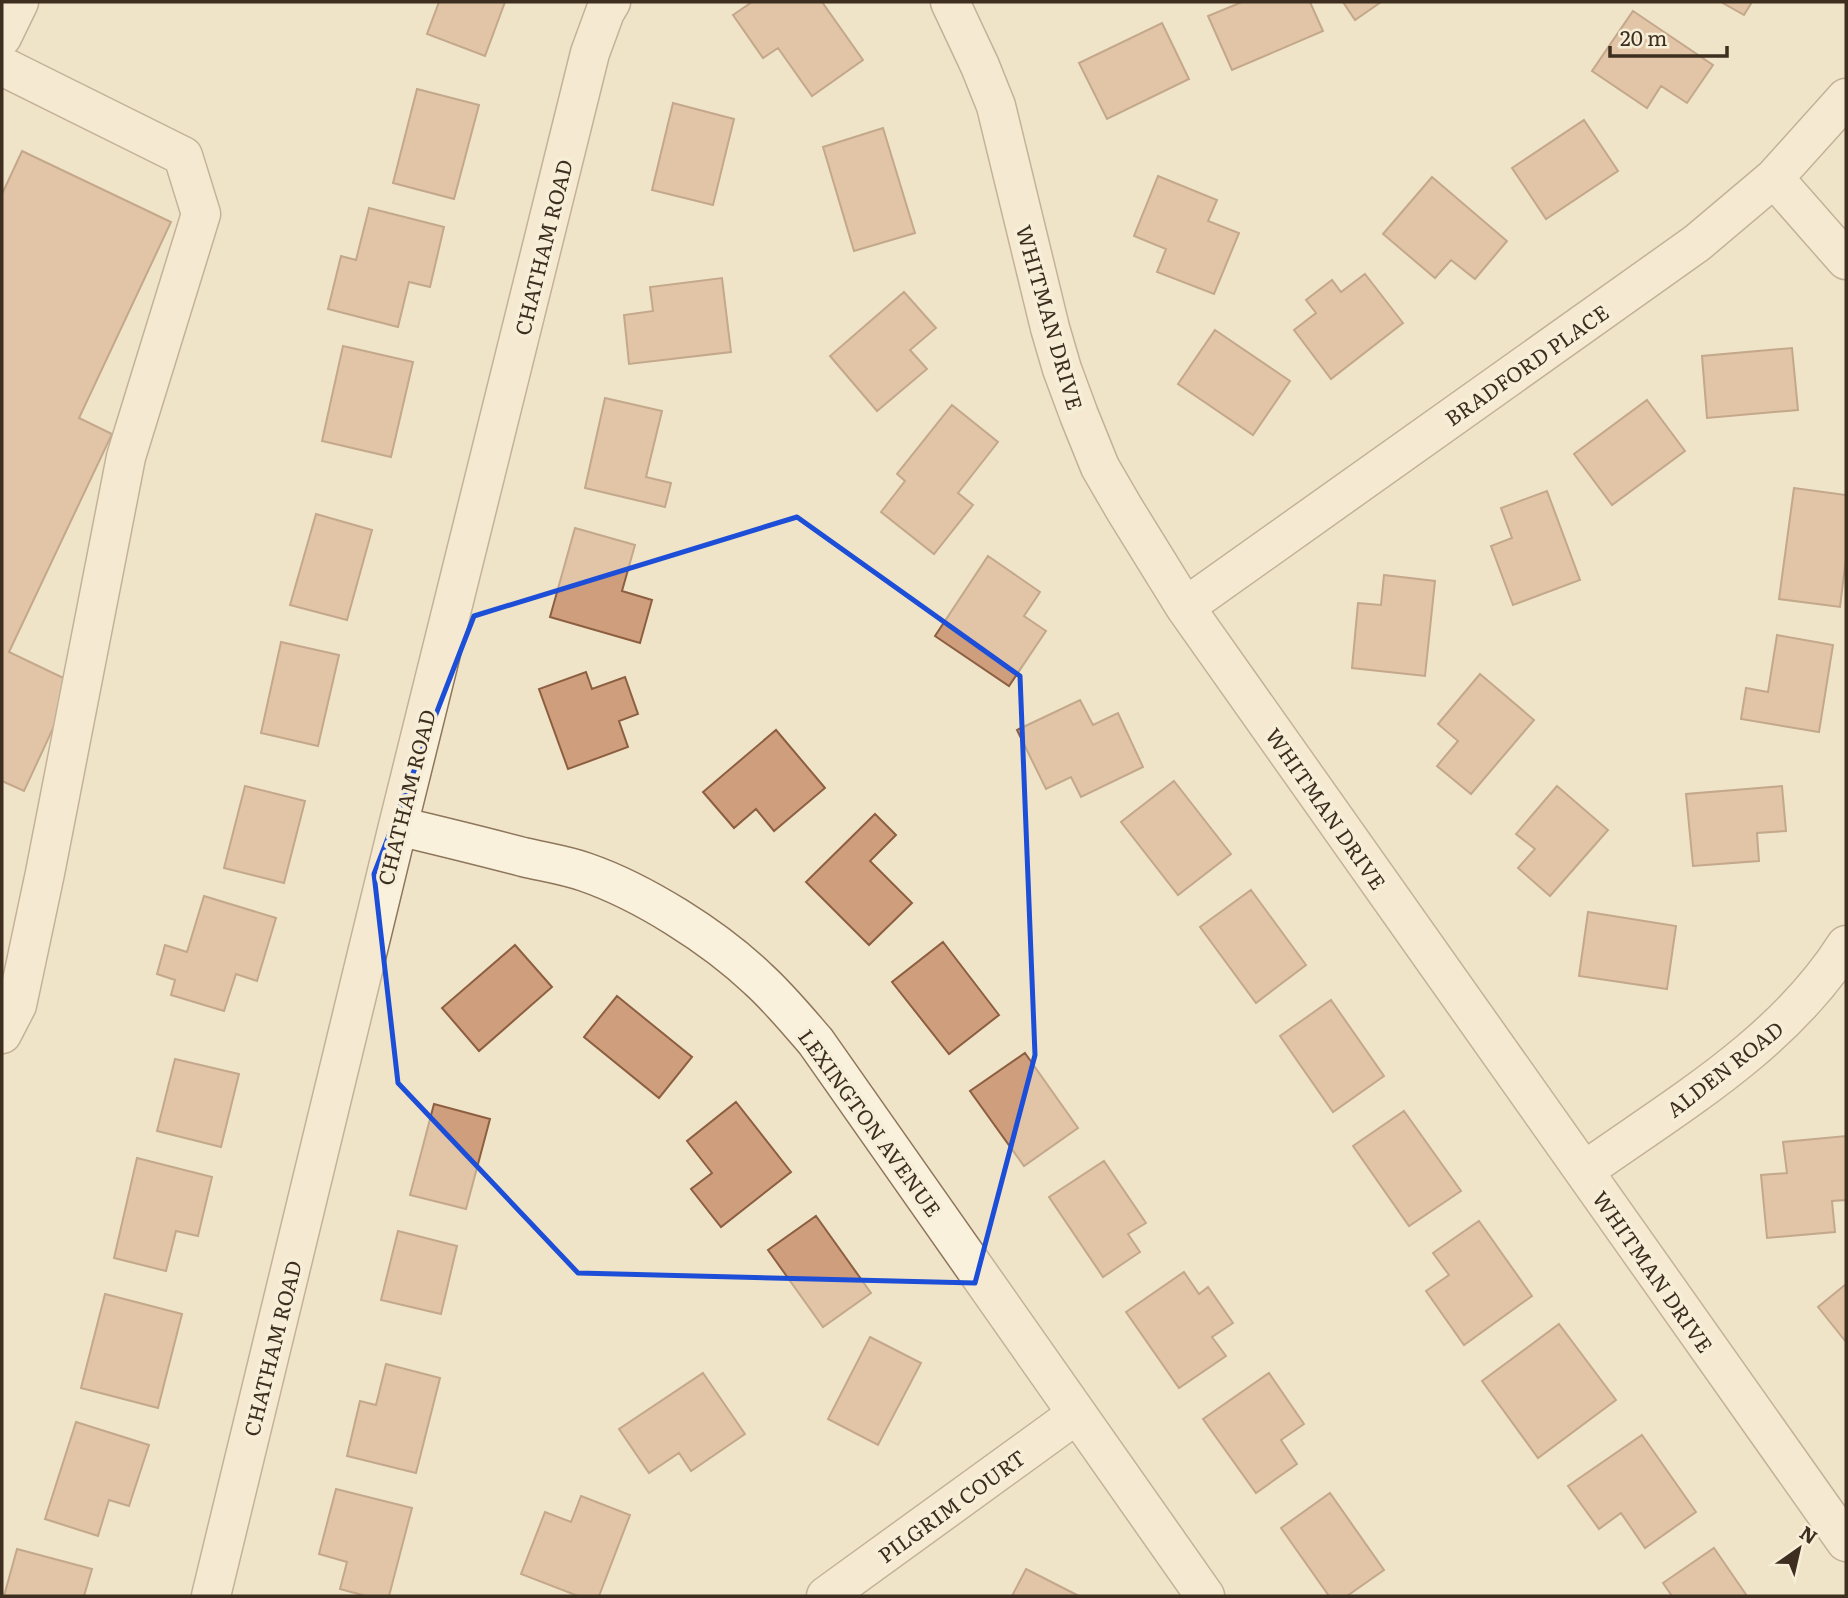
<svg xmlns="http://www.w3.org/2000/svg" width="1848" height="1598" font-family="Literata,serif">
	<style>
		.building { fill: #cf9f7d; stroke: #8d5f41; stroke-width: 2 }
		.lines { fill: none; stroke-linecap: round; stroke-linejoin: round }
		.minor-casing { stroke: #8d765c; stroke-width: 41 }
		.minor { stroke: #faf1dc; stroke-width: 38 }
		.marked { fill: none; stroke: #1d4ed8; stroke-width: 5; stroke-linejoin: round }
		.labels { text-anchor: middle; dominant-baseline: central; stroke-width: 7; stroke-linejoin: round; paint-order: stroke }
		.street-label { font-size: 21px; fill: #3d2e20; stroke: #f7eed8 }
	</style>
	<rect width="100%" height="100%" fill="#f0e4c8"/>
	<!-- building -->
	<path class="building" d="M439 2H505L485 56 427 34Z
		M752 2H822L863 60 812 96 778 48 763 58 733 15Z
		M1242 2H1310L1323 31 1232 70 1208 16Z
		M1343 2H1381L1355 20Z
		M1721 2H1752L1744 15Z
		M1633 11 1713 65 1687 103 1661 86 1647 108 1592 71Z
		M1162 23 1189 79 1107 119 1079 63Z
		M417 89 479 105 454 199 393 183Z
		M673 103 734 119 713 205 652 190Z
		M1584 120 1618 171 1546 219 1512 168Z
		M883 128 915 233 854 251 823 147Z
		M22 151 171 222 79 418 112 434 9 652 74 683 24 791 2 781V194Z
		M1158 176 1217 200 1208 221 1239 233 1214 294 1157 272 1166 249 1134 236Z
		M1432 177 1507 241 1475 279 1451 260 1435 278 1383 234Z
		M369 208 444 227 430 287 409 282 398 327 328 309 341 256 356 260Z
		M1365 274 1403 323 1331 379 1294 330 1316 313 1306 300 1332 280 1341 292Z
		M722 278 731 352 629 364 624 315 653 311 650 287Z
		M904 292 936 328 910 350 927 369 877 411 830 356Z
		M1215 330 1290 381 1253 435 1178 384Z
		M343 346 413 362 391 457 322 441Z
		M1792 348 1798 410 1707 418 1702 356Z
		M605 398 662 411 646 477 671 483 665 507 585 488Z
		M1647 400 1685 451 1612 505 1574 454Z
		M952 405 998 442 958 493 973 505 934 554 881 512 905 481 897 474Z
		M1794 488 1846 495V558L1840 607 1779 599Z
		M1547 491 1580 580 1513 605 1491 546 1512 538 1501 508Z
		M316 514 372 530 347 620 290 605Z
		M575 528 635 545 622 591 652 600 640 643 550 617Z
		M988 556 1040 592 1024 616 1046 631 1009 686 935 636Z
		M1384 575 1435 581 1425 676 1352 668 1358 603 1381 605Z
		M1777 635 1833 645 1819 732 1741 719 1746 688 1768 692Z
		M281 642 339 655 318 746 261 733Z
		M586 672 592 689 625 677 638 714 619 721 628 747 568 769 539 689Z
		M1480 674 1534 720 1471 794 1437 766 1458 741 1438 724Z
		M1080 700 1093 725 1118 713 1143 767 1081 797 1071 777 1046 789 1017 730Z
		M776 730 825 788 774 831 756 809 734 828 703 792Z
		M1174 781 1231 854 1178 895 1121 822Z
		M245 786 305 801 284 883 224 868Z
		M1557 786 1608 830 1550 896 1518 868 1535 849 1516 834Z
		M1782 786 1786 831 1757 833 1759 861 1693 866 1686 794Z
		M875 814 896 835 870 861 912 903 869 945 806 882Z
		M1251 890 1306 965 1256 1003 1200 927Z
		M204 896 276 918 257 981 236 974 224 1011 171 995 175 980 157 974 165 945 187 952Z
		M1588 912 1676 926 1667 989 1579 976Z
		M943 942 999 1015 949 1054 892 982Z
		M515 945 552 987 479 1051 442 1008Z
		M617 996 692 1057 659 1098 584 1037Z
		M1331 1000 1384 1076 1333 1112 1280 1036Z
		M1025 1053 1078 1128 1024 1166 970 1091Z
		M175 1059 239 1074 221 1147 157 1131Z
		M736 1102 791 1172 721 1227 691 1189 712 1173 687 1141Z
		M434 1104 490 1119 466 1209 410 1195Z
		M1404 1111 1461 1191 1409 1226 1353 1146Z
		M1846 1136V1200L1832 1201 1835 1232 1767 1238 1761 1175 1787 1173 1783 1142Z
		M137 1158 212 1177 198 1236 176 1231 166 1271 114 1258Z
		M1104 1161 1146 1223 1128 1234 1140 1252 1103 1277 1049 1197Z
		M816 1216 871 1293 823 1327 768 1250Z
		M1479 1221 1532 1296 1464 1345 1426 1291 1449 1275 1433 1253Z
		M398 1231 457 1246 441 1314 381 1300Z
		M1184 1272 1199 1294 1208 1287 1233 1323 1212 1337 1226 1356 1179 1388 1126 1312Z
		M1846 1284V1342L1818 1307Z
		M105 1294 182 1314 158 1408 81 1388Z
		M1559 1324 1616 1400 1538 1458 1482 1381Z
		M870 1337 921 1363 878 1445 828 1419Z
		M386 1364 440 1378 416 1473 347 1456 360 1401 376 1405Z
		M703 1373 745 1434 691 1471 679 1453 649 1473 619 1429Z
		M1269 1373 1304 1424 1281 1440 1297 1464 1256 1493 1203 1419Z
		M76 1422 149 1445 129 1506 109 1500 98 1536 45 1519Z
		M1642 1435 1696 1512 1645 1548 1621 1513 1599 1529 1568 1486Z
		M336 1489 412 1508 389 1596H366L340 1589 347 1562 319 1554Z
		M1330 1493 1384 1570 1347 1596H1329L1281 1528Z
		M581 1496 630 1515 599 1596H578L521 1574 545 1512 571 1522Z
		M1714 1548 1747 1596H1672L1663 1583Z
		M17 1549 92 1569 84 1596H4Z
		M1026 1569 1079 1596H1012Z"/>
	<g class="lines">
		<!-- minor casing -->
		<g class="minor-casing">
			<path id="minor" d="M950 2 980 66 996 106 1050 328 1062 369 1079 415 1100 467 1125 510 1185 607 1846 1542
				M2 37 19 2
				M2 66 183 156 201 214 126 457 45 873 17 1005 2 1034
				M1774 178 1846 260
				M1185 607 1697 243 1774 178 1846 98
				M398 826C440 836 481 846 523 857 544 862 565 865 585 872 643 892 714 937 758 979 779 998 797 1020 816 1042L1205 1596
				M1584 1171C1677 1105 1783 1044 1846 945
				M211 1596 398 826 590 53 605 12 611 2
				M826 1596 1077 1414"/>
		</g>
		<!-- minor -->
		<use href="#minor" class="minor"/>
	</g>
	<!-- marked area -->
	<path d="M0 0H1848V1598H0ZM797 517 1020 676 1035 1055 975 1283 578 1273 398 1083 374 874 474 616Z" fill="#f0e4c8" fill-opacity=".55" fill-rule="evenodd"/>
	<path class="marked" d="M797 517 1020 676 1035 1055 975 1283 578 1273 398 1083 374 874 474 616Z"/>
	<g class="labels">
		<!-- street labels -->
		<g class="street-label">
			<text transform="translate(542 247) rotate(-76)">CHATHAM ROAD</text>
			<text transform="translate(1051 317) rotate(74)">WHITMAN DRIVE</text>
			<text transform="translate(1526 364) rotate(-35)">BRADFORD PLACE</text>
			<text transform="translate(405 797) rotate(-76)">CHATHAM ROAD</text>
			<text transform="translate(1327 808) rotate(55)">WHITMAN DRIVE</text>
			<text transform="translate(1724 1068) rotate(-38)">ALDEN ROAD</text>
			<text transform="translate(871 1122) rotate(54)">LEXINGTON AVENUE</text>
			<text transform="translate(1654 1271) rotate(55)">WHITMAN DRIVE</text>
			<text transform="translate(271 1348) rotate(-76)">CHATHAM ROAD</text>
			<text transform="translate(951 1505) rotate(-36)">PILGRIM COURT</text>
		</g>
	</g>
	<!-- border -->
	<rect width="1848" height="1598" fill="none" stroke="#3d2e20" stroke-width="7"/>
	<!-- north arrow -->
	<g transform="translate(1799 1549) rotate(34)" stroke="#f7eed8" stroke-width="5" paint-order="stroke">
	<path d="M0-5L12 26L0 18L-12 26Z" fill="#3d2e20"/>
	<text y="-10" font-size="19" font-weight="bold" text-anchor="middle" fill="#3d2e20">N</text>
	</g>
	<!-- scale -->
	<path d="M1610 46v10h117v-10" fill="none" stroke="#3d2e20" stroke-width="3.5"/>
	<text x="1620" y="46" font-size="21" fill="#3d2e20" stroke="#f7eed8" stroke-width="5" paint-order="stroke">20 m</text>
</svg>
